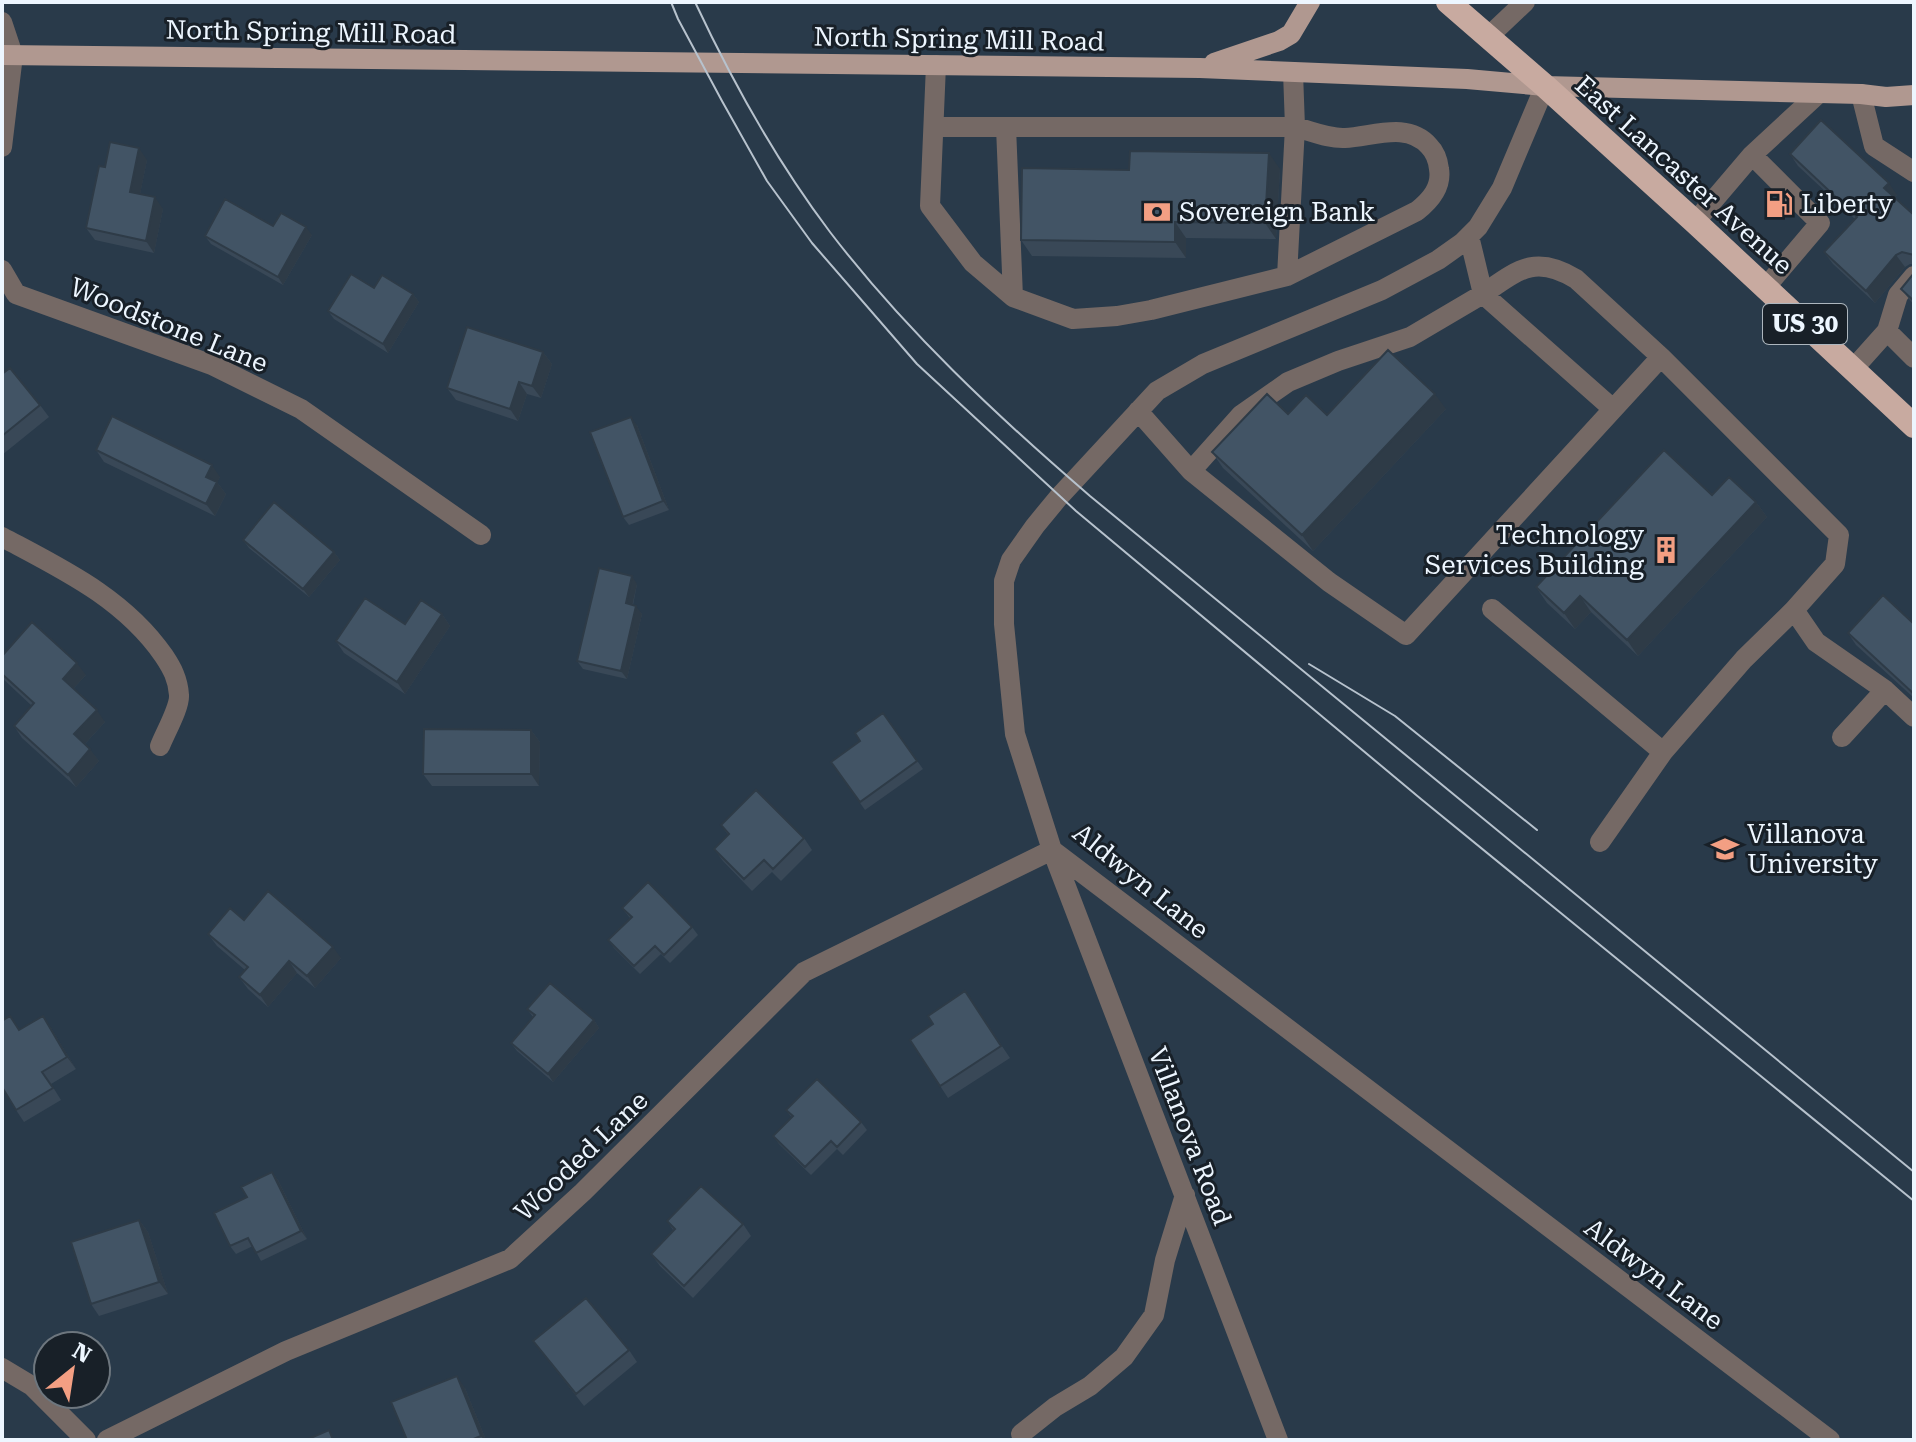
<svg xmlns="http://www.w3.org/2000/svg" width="1916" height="1442" font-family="'Roboto Serif',serif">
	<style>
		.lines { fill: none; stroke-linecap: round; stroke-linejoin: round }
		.minor { stroke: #756965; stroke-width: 20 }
		.major { stroke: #b09890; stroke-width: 20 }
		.highway { stroke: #c8aaa0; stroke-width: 24 }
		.tram { stroke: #b7c2cd; stroke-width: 2 }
		.wall { fill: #394857 }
		.shaded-wall { fill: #2e3b47 }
		.building { fill: #425465; stroke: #2e3b47; stroke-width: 2 }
		.labels { text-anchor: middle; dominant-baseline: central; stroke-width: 6; stroke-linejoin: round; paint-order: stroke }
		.shield { fill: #182028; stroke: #adb6be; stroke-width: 2 }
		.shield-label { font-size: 24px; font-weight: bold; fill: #edf6ff }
		.street-label { font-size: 26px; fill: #edf6ff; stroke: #182028 }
		.poi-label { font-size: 26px; fill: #edf6ff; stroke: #182028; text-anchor: start }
	</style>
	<rect width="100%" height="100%" fill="#293a4a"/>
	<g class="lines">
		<!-- minor -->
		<path class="minor" d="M2 22 13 55 2 147
			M1488 37 1525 2
			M1861 94 1874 146 1914 172
			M934 127H1295C1311 131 1329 139 1345 138 1372 137 1407 121 1429 146 1435 152 1438 160 1439 169 1442 187 1431 200 1417 211L1287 276 1151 310 1117 316 1073 319 1013 297 973 263 930 206 936 65
			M1006 127 1013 297
			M1695 222 1752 155
			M2 270 16 294 212 365 301 409 481 535
			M1287 276 1295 127 1293 72
			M1914 276 1898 295 1887 331 1914 358
			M1765 288 1820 223 1752 155 1818 94
			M1853 369 1887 331
			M1138 411 1191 471 1241 415 1288 382 1338 361 1410 337 1483 294 1469 236
			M1191 471 1329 582 1406 635 1661 357 1576 279C1535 254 1518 270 1483 294L1613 409
			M2 537C62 569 124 598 164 656 172 668 178 679 179 695 180 707 165 733 160 746
			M1492 609 1663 752
			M1794 610 1816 642 1885 690 1914 717
			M1842 737 1885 690
			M1600 842 1663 752 1744 659 1794 610 1835 564 1839 535 1661 357
			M1052 850 1830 1440
			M2 1368 32 1386 86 1440
			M1021 1434 1055 1407 1090 1386 1124 1357 1154 1315 1165 1260 1185 1195
			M107 1440 286 1351 510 1259 583 1192 804 972 1052 850
			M1278 1440 1052 850 1015 734 1004 624V581L1011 560 1035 526 1058 498 1157 391 1203 364 1382 290 1438 260 1462 243 1478 227 1502 188 1545 86"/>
		<!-- major -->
		<path class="major" d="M2 55 1200 68 1467 79 1545 86 1861 94 1886 97 1914 95
			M1214 63 1279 41 1291 34 1310 2"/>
		<!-- highway -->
		<path class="highway" d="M1448 2 1545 86 1695 222 1914 426"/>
		<!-- tram -->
		<path class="tram" d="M671 2 678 19 722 101 767 181 812 243 917 364 1076 511 1421 799 1914 1201
			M695 2C732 81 778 163 830 232 905 330 997 416 1090 496L1914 1172
			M1309 664 1395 716 1537 830"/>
	</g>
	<!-- wall -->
	<path class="wall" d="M1790 154 1897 195 1895 197 1914 215V264H1910L1905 267 1875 303 1833 264 1824 252 1855 219 1798 166Z
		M147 160 140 194 163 209 154 253 95 240 86 228 105 167Z
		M1280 169 1276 239 1186 238V258L1032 256 1021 240 1129 170Z
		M273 226 312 235 283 285 211 244 205 236Z
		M1914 273V305L1901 289Z
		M374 288 413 294 419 302 388 353 334 319 328 311Z
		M543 352 552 364 541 398 527 394 518 421 456 400 447 388Z
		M2 374 40 405 49 417 2 455Z
		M1446 409 1313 551 1223 468 1212 452 1288 414 1327 415Z
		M637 425 669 510 629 525 623 517Z
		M96 450 220 477 217 482 226 494 215 516 104 462Z
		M1712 495 1756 502 1767 517 1638 656 1591 612 1575 629 1547 603 1536 587Z
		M243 540 334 552 340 560 309 597 249 548Z
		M637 584 633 605 642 614 627 679 583 669 577 661Z
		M442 614 450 626 405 694 344 653 336 641Z
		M1914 624V698L1856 645 1848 633Z
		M2 656 86 675 73 689 105 722 85 744 99 761 76 787 22 738 14 726 32 706 2 678Z
		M883 713 923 769 865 810 831 762 860 741Z
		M531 730 540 742 539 786H432L423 774Z
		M721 825 804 838 812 850 781 881 772 872 752 891 723 861 714 849 728 835Z
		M622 908 692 927 698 935 670 963 661 954 640 974 614 948 608 940 630 918Z
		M244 920 341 958 315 988 297 973 268 1007 248 989 239 977 245 970 217 946 208 934Z
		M965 991 1010 1058 948 1098 910 1040 933 1024Z
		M527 1009 594 1020 599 1028 553 1082 517 1051 511 1043 533 1017Z
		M51 1028 76 1069 51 1084 61 1100 24 1122 16 1110 20 1030Z
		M786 1110 861 1122 867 1130 843 1155 837 1149 811 1175 779 1144 773 1136 792 1118Z
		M272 1172 278 1180 307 1239 261 1261 253 1246 236 1254 230 1246 247 1197Z
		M139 1220 148 1232 168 1294 99 1316 91 1304Z
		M667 1221 743 1224 751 1236 693 1298 660 1266 651 1254 673 1230Z
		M533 1341 629 1350 637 1362 584 1406Z
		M465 1388 486 1440H407Z"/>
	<!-- shaded-wall -->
	<path class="shaded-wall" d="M139 148 147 160 138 204 130 192Z
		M1269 153 1280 169 1276 239 1265 223Z
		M1889 183 1897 195 1893 200 1884 188Z
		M155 197 163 209 154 253 146 241Z
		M1175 222 1186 238V258L1175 242Z
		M306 227 312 235 283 285 278 277Z
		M1896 255 1905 267 1875 303 1866 291Z
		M413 294 419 302 388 353 383 344Z
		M543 352 552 364 541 398 532 386Z
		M519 382 527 394 518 421 510 409Z
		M1435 394 1446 409 1313 551 1302 535Z
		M631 417 637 425 669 510 663 501Z
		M212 465 220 477 214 489 206 477Z
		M217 482 226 494 215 516 206 504Z
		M1756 502 1767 517 1638 656 1627 640Z
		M334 552 340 560 309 597 303 589Z
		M632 576 637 584 631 611 626 603Z
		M1580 596 1591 612 1575 629 1564 613Z
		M636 606 642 614 627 679 621 671Z
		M442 614 450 626 405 694 397 682Z
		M77 663 86 675 71 691 63 679Z
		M97 710 105 722 83 746 74 734Z
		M531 730 540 742 539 786 531 774Z
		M90 749 99 761 76 787 68 775Z
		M333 947 341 958 315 988 307 976Z
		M289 961 297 973 268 1007 260 995Z
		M43 1016 51 1028 76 1069 67 1057Z
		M594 1020 599 1028 553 1082 548 1074Z
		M272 1172 278 1180 307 1239 301 1231Z
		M139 1220 148 1232 168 1294 159 1282Z
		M457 1376 465 1388 486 1440H484L481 1436Z"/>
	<!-- building -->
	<path class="building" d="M1821 120 1889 183 1884 188 1914 215V255L1902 252 1896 255 1866 291 1824 252 1857 217 1790 154Z
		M110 142 139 148 130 192 155 197 146 241 86 228 99 166 105 167Z
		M1130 151 1269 153 1265 223 1175 222V242L1021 240 1022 168 1129 170Z
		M225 199 273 226 281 213 306 227 278 277 205 236Z
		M1914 273V301L1901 289Z
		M351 274 374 288 382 275 413 294 383 344 328 311Z
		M467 327 543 352 532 386 519 382 510 409 447 388Z
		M1388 350 1435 394 1302 535 1212 452 1267 394 1288 414 1306 395 1327 415Z
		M10 368 40 405 2 436V374Z
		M112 416 212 465 206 477 217 482 206 504 96 450Z
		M631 417 663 501 623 517 590 432Z
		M1664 450 1712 495 1729 477 1756 502 1627 640 1580 596 1564 613 1536 587Z
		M274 502 334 552 303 589 243 540Z
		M599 568 632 576 626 603 636 606 621 671 577 661Z
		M1883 595 1914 624V694L1848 633Z
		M365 598 405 624 421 600 442 614 397 682 336 641Z
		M32 622 77 663 63 679 97 710 74 734 90 749 68 775 14 726 34 703 2 674V656Z
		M883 713 917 761 860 802 831 762 860 741 855 733Z
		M424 729 531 730V774H423Z
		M756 790 804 838 773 869 764 860 744 879 714 849 729 834 721 825Z
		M648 882 692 927 664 955 655 946 634 966 608 940 632 917 622 908Z
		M268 891 333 947 307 976 289 961 260 995 239 977 248 967 208 934 230 908 244 920Z
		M550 983 594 1020 548 1074 511 1043 535 1015 527 1009Z
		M965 991 1001 1046 940 1086 910 1040 933 1024 928 1016Z
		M10 1016 19 1030 43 1016 67 1057 42 1072 53 1088 16 1110 2 1087V1021Z
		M817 1079 861 1122 837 1147 831 1141 805 1167 773 1136 793 1116 786 1110Z
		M272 1172 301 1231 256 1253 248 1238 230 1246 214 1213 247 1197 241 1187Z
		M701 1186 743 1224 684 1286 651 1254 675 1229 667 1221Z
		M139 1220 159 1282 91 1304 71 1242Z
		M586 1298 629 1350 576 1394 533 1341Z
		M457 1376 481 1436 471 1440H407L391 1402Z
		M329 1430 333 1440H306Z"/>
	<!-- icons -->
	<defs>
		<g id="fuel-bare" transform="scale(2.16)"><path d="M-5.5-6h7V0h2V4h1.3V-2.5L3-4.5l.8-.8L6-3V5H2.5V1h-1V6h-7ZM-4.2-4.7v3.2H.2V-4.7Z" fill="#f39f83" stroke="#182028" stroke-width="2.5" paint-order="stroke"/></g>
		<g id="bank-bare" transform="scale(2.16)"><path d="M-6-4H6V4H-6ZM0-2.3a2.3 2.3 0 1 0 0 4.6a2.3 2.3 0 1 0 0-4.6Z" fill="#f39f83" stroke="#182028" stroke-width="2.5" paint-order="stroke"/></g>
		<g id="building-bare" transform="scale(2.16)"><path d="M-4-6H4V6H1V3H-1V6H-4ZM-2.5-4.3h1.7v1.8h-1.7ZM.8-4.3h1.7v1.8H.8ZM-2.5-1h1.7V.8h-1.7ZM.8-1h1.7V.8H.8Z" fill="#f39f83" stroke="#182028" stroke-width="2.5" paint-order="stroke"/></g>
		<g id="university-bare" transform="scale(2.16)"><path d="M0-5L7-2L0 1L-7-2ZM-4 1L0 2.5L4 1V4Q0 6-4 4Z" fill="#f39f83" stroke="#182028" stroke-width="2.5" paint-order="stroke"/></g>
	</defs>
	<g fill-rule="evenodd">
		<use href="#fuel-bare" x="1779" y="204"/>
		<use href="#bank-bare" x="1157" y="212"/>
		<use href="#building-bare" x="1666" y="550"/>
		<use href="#university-bare" x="1725" y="849"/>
	</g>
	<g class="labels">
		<!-- shield labels -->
		<rect class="shield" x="1763" y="304" width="84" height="40" rx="6"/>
		<g class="shield-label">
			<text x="1805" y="324">US 30</text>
		</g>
		<!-- street labels -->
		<g class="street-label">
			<text transform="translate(311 32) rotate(1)">North Spring Mill Road</text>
			<text transform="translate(959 39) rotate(1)">North Spring Mill Road</text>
			<text transform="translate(1684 175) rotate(42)">East Lancaster Avenue</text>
			<text transform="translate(169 325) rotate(22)">Woodstone Lane</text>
			<text transform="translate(1141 881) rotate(39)">Aldwyn Lane</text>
			<text transform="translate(1190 1136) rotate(69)">Villanova Road</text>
			<text transform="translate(581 1156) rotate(-44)">Wooded Lane</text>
			<text transform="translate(1654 1274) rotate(37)">Aldwyn Lane</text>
		</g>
		<!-- poi labels -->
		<g class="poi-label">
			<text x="1801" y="204">Liberty</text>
			<text x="1179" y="212">Sovereign Bank</text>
			<text x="1644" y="535" text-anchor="end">Technology<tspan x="1644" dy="30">Services Building</tspan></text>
			<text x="1747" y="834">Villanova<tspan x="1747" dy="30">University</tspan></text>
		</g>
	</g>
	<!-- border -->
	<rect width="1916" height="1442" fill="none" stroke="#edf6ff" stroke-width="8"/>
	<!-- north arrow -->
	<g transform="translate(72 1370) rotate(30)"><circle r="38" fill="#182028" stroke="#6d767e" stroke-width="2"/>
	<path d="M0-6L14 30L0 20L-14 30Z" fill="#f39f83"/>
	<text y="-12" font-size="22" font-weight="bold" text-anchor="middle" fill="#edf6ff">N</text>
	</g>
</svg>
